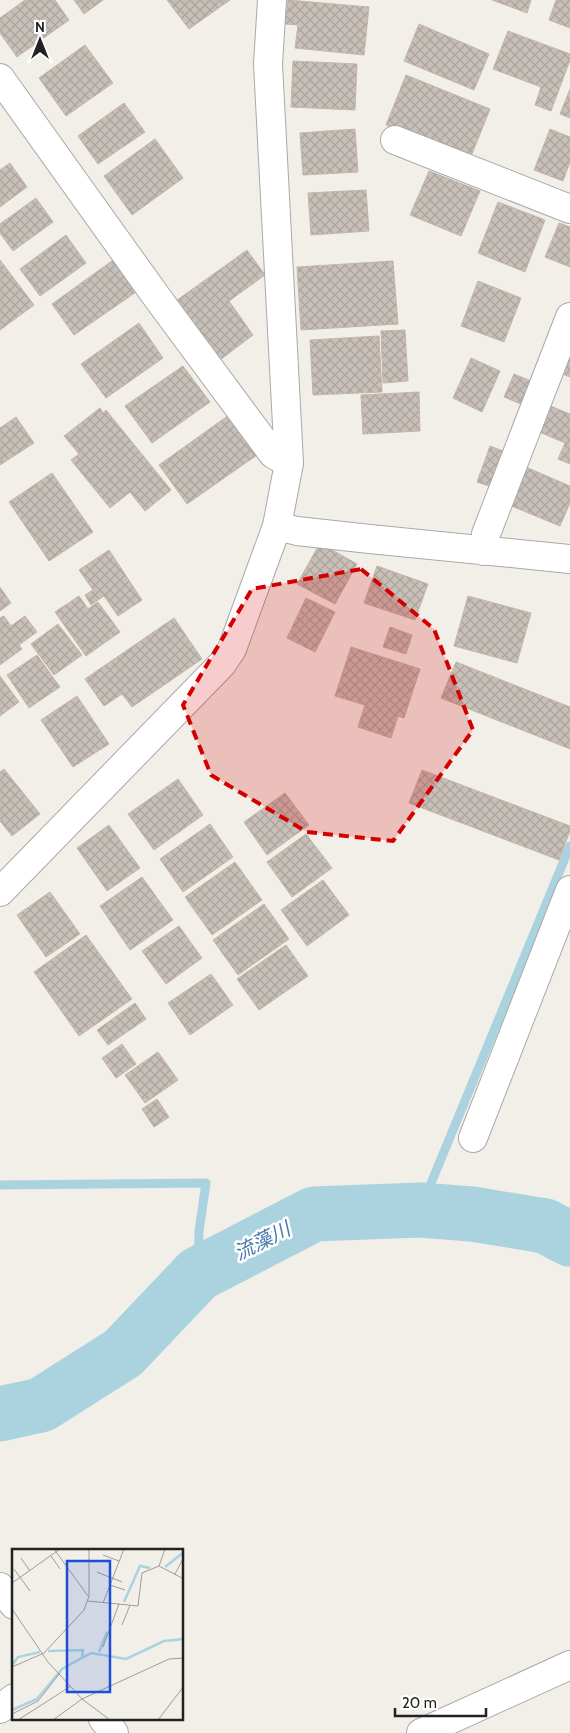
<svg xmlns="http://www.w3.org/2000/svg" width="570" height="1733" font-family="Cabin,'Noto Sans JP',sans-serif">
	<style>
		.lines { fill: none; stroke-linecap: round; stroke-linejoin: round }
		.stream { stroke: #aad3df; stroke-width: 9 }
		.river { stroke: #aad3df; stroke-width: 55 }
		.building { fill: url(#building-cross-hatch); stroke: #c4b6ab }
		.minor-casing { stroke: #a9a9a9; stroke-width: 30 }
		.tertiary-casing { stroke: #a9a9a9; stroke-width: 30 }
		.minor { stroke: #fff; stroke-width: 28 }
		.tertiary { stroke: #fff; stroke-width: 28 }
		.marked { fill: #d40000; fill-opacity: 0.2; stroke: #d40000; stroke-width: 4; stroke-dasharray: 10 6; stroke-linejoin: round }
		.labels { text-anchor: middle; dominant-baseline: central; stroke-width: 5; stroke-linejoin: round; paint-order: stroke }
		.water-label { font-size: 20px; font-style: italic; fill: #4a7aab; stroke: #fff }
		.inset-river { fill: none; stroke: #aad3df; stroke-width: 2.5 }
		.inset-road { fill: none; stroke: #9f9d99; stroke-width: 1 }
		.view { fill: #1d4ed8; fill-opacity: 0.15; stroke: #1d4ed8; stroke-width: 2.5 }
		.inset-edge { fill: none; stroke: #222; stroke-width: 2.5 }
	</style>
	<defs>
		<pattern id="building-cross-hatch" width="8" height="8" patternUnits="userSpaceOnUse" patternTransform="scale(1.25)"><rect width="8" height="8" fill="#c7bfb8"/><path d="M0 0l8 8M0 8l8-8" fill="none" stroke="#aba49e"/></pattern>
	</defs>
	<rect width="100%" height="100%" fill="#f2efe9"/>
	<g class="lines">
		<!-- stream -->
		<path class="stream" d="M0 1185 206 1183 199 1231 198 1274
			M420 1210 570 846"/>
		<!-- river -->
		<path class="river" d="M0 1414 41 1405 123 1353 198 1274 314 1214 420 1210 472 1214 545 1226 570 1239"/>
	</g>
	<!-- building -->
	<path class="building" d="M25 0H55L69 20 17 57 0 33V18Z
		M74 0H103L84 14Z
		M167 0H230L189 29Z
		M288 0 369 7 364 55 295 48 298 25 285 24Z
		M492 0H531L527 13Z
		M556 0H570V28L549 20Z
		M419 24 489 54 474 90 404 61Z
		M508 31 570 54V60L551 111 535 105 541 87 493 69Z
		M85 45 113 83 66 116 39 78Z
		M293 61 357 64 355 110 291 107Z
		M406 75 490 109 470 159 386 125Z
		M570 89V118L560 114Z
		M124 103 145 132 98 164 78 136Z
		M355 129 358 172 303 175 300 133Z
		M550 129 570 137V162L563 181 534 170Z
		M155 139 183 178 132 215 104 176Z
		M10 163 27 187 0 207V170Z
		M429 171 480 191 461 236 410 215Z
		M366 190 369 231 311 235 308 193Z
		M36 198 53 222 13 251 0 233V224Z
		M498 202 545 220 525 272 478 253Z
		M559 223 570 227V267L545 257Z
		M66 235 86 263 40 296 20 269Z
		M247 250 265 275 229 301 253 335 216 363 173 303Z
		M116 258 139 290 74 335 52 304Z
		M0 260 34 305 0 330Z
		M393 261 398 324 301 330 297 267Z
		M478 281 521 298 504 342 461 326Z
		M139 323 163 358 106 398 81 364Z
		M405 330 408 381 383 383 381 331Z
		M379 336 382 392 313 395 310 340Z
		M570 350V377L560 373Z
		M471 358 500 371 482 412 453 398Z
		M183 366 210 402 152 443 125 406Z
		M514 374 531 381 521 404 504 397Z
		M419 392 420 431 363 434 361 395Z
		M548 405 570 414V464L558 459 565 443 537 431Z
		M100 408 103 413 106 410 171 490 145 511 130 492 110 508 71 460 79 454 64 436Z
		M229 415 257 455 187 504 159 465Z
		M16 417 34 443 0 465V428Z
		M490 446 508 453 495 488 477 482Z
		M521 465 570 486V503L560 526 504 503Z
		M52 473 93 532 49 561 9 502Z
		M320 543 357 564 335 604 297 584Z
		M109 550 142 600 118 616 104 596 91 605 85 595 93 590 79 570Z
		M377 566 428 584 415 620 364 603Z
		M0 587 11 603 0 611Z
		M79 596 88 609 98 602 120 632 86 656 55 612Z
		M468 596 531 613 517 663 454 646Z
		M306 598 335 612 315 652 287 638Z
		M4 616 11 626 25 616 37 632 19 645 22 649 0 665V618Z
		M174 618 202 659 132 707 122 694 104 706 85 679Z
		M58 624 82 655 54 675 31 644Z
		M390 627 412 635 406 654 383 647Z
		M351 647 420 669 404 718 398 716 391 738 358 727 365 705 335 696Z
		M37 655 60 687 29 708 7 675Z
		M456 662 570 707V749L441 698Z
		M0 676 19 702 0 716Z
		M77 696 109 744 73 767 41 720Z
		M4 769 40 814 12 836 0 821V772Z
		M422 770 570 826V831L559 860 409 803Z
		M178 779 203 815 154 850 128 814Z
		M285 793 309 825 267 855 244 822Z
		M210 824 233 857 183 892 160 859Z
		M109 825 140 868 107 891 77 848Z
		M306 834 332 868 292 897 267 862Z
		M235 862 262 900 212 935 185 897Z
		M142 877 173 920 130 950 100 906Z
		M323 880 349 915 307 946 281 910Z
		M50 892 80 934 46 957 17 915Z
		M264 904 289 939 238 975 213 940Z
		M179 926 202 958 166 984 142 951Z
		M86 935 132 999 79 1036 34 972Z
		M286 945 308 976 259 1010 237 979Z
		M211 974 233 1005 190 1035 168 1003Z
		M135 1003 146 1019 108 1045 97 1030Z
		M122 1044 136 1064 116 1078 102 1058Z
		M158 1052 178 1080 145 1103 125 1075Z
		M157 1099 169 1117 154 1127 142 1109Z"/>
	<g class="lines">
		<!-- minor casing -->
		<g class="minor-casing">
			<path id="minor" d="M0 78 156 296 273 454 289 463
				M395 140 570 209
				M277 526 297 531 370 539 570 559
				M484 551 486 534 570 317
				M473 1138 570 890
				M421 1733 570 1665"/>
		</g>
		<!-- tertiary casing -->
		<g class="tertiary-casing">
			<path id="tertiary" d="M0 892 222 664 232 649 277 526 289 463 268 64 272 0
				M0 1587 14 1605
				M0 1709 14 1698
				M103 1719 114 1733"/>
		</g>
		<!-- minor -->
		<use href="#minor" class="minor"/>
		<!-- tertiary -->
		<use href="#tertiary" class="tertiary"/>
	</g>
	<!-- marked area -->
	<path class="marked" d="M361 569 434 629 473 730 393 841 307 832 211 775 183 705 252 589Z"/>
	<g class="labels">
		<!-- water labels -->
		<g class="water-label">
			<text transform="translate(262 1241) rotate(-27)">流藻川</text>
		</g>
	</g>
	<!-- overview -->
	<g transform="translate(12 1549)">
		<rect width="171" height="171" fill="#f2efe9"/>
		<path class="inset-river" d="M153 18 172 3M112 53 128 17 138 19M36 102 71 101 70 108M87 103 95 83M0 116 6 108 28 103M0 161 25 150 50 120 79 104 114 110 152 92 172 90"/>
		<path class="inset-road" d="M42 0 76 47M91 6 107 12M39 7 48 20M9 9 18 22M147 17 172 30M2 20 18 42M85 23 110 33M163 25 172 8M0 34 48 0M98 36 113 41M76 52 126 57 130 24 147 17 153 0M91 54 112 0M0 60 36 113 70 150 98 171M110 76 118 56M91 98 107 55M0 118 32 104 72 61 77 47V0M0 165 26 152 48 124M6 171 59 137M41 171 70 150 157 110 172 109M146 171 172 137"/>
		<path class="view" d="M55 12H98V143H55Z"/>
		<rect width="171" height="171" class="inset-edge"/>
	</g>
	<!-- north arrow -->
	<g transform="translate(40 40)" stroke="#ffffff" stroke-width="4" paint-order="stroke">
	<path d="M0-4L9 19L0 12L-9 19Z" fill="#222222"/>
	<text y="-8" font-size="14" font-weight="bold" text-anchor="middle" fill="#222222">N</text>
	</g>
	<!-- scale -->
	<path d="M395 1708v8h91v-8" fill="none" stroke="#222222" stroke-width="2.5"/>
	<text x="402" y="1708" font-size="15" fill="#222222" stroke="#ffffff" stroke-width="4" paint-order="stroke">20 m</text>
</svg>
